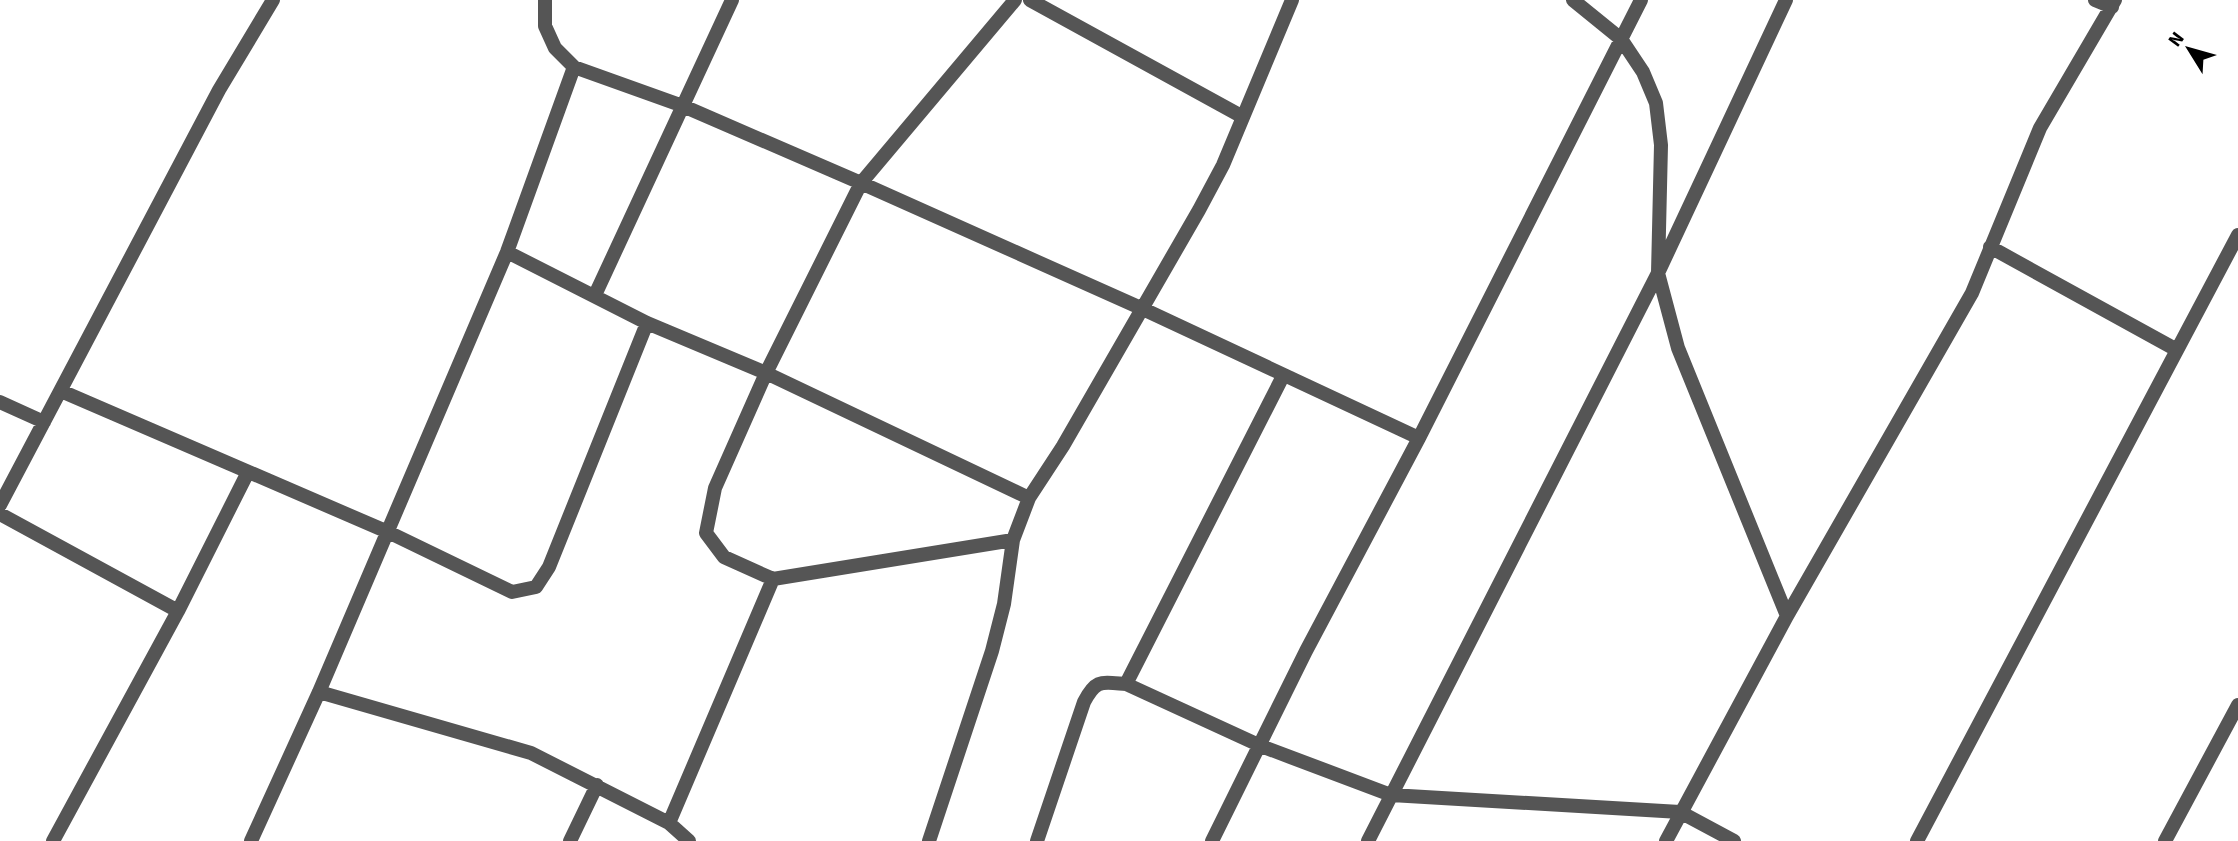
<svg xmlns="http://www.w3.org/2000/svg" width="2238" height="841" font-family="'Source Sans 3',sans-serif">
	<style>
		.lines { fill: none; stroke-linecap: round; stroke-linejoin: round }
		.street { stroke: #555; stroke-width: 14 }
	</style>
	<rect width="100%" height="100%" fill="#fff"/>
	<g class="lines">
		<!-- street -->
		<path class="street" d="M545 0V26L555 48 574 67 683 106 861 183 1143 309 1419 438
			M1030 0 1243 117
			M1573 0 1621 39 1643 72 1656 103 1661 145 1658 273 1678 348 1787 616
			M2095 0 2112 7
			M1990 247 2177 350
			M507 252 647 323 766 373 1029 498
			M595 295 732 0
			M61 391 388 532 512 592 536 587 549 567 647 323
			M0 402 44 422
			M0 505 219 90 273 0
			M0 514 178 611
			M773 579 1013 540
			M1126 684 1283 376
			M319 692 531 753 669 823 689 841
			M669 823 773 579 724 557 706 533 715 488 766 373 861 183 1015 0
			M53 841 178 611 248 472
			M251 841 319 692 507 252 574 67
			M570 841 597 785
			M929 841 992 651 1004 604 1013 540 1029 498 1063 446 1199 210 1223 165 1292 0
			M1037 841 1084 702C1096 679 1101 682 1126 684L1261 746 1391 795 1680 812 1734 841
			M1212 841 1306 651 1419 438 1641 0
			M1368 841 1658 273 1786 0
			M1666 841 1787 616 1972 293 2040 128 2115 0
			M1917 841 2238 235
			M2165 841 2238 705"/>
	</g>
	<!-- north arrow -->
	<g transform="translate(2189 49) rotate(307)" stroke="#ffffff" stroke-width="5" paint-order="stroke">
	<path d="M0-5L12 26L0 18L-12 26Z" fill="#000000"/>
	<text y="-10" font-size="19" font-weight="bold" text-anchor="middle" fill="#000000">N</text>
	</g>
</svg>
